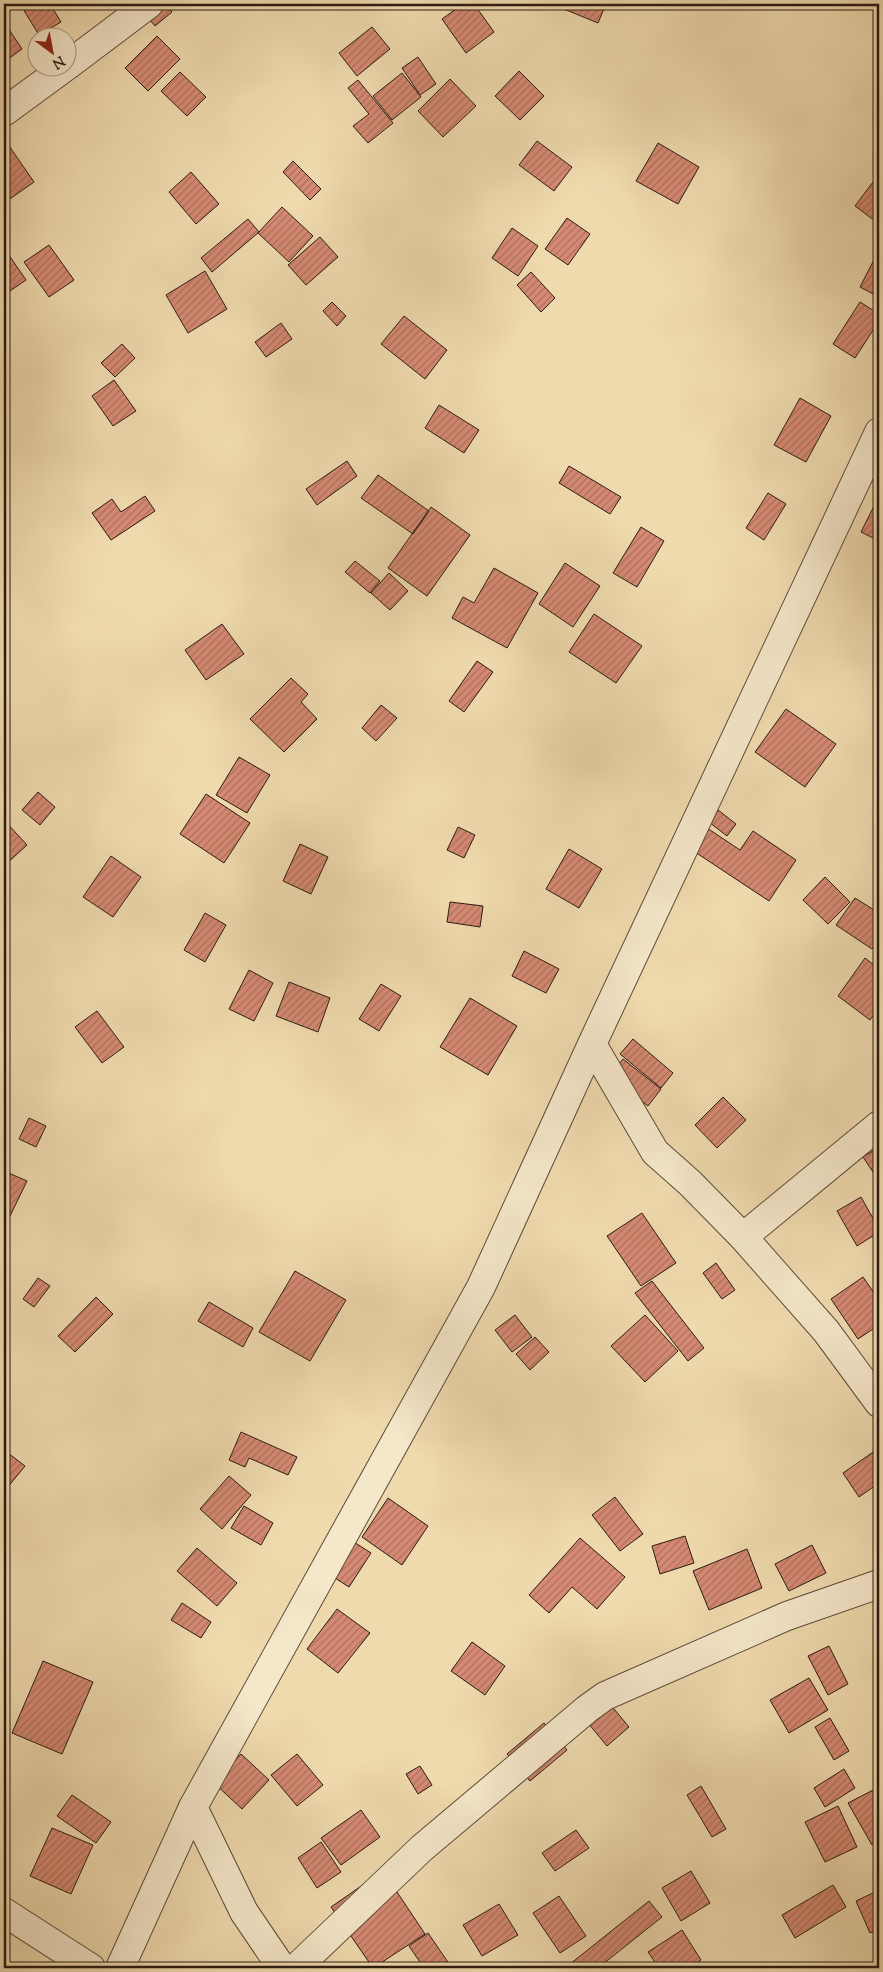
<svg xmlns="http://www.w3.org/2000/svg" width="883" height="1972" font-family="'Sorts Mill Goudy',serif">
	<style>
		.building { fill: url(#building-hatch); stroke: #2a1b13 }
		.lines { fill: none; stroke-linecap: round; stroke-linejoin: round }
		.minor-casing { stroke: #5b4b3a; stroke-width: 30 }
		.minor { stroke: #f5e7ca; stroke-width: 28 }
	</style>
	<defs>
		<pattern id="building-hatch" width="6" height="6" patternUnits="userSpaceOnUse" patternTransform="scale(1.25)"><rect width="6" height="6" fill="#d68a73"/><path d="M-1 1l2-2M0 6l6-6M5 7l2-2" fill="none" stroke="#ae705d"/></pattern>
	</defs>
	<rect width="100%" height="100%" fill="#efdaae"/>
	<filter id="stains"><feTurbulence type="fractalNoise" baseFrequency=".004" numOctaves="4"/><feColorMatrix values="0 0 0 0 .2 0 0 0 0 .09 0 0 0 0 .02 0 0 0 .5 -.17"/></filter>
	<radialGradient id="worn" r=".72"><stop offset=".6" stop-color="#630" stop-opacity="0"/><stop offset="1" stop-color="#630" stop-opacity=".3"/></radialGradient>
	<!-- building -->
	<path class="building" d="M20 4H50L61 22 39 35Z
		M136 4H165L172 12 155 26Z
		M463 4H474L494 32 466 53 442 19Z
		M566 4H606L598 23 564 9Z
		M4 22 22 49 4 62Z
		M372 27 390 49 357 76 339 53Z
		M157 36 180 59 148 91 125 68Z
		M418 57 436 84 420 95 402 68Z
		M519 71 544 96 520 120 495 96Z
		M180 72 206 97 187 116 161 91Z
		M402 73 421 97 392 120 373 96Z
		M450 79 476 106 443 137 418 111Z
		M358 80 393 123 368 143 353 126 369 114 348 88Z
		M5 140 34 182 4 203V141Z
		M537 141 572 167 554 191 519 165Z
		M658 143 699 167 678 204 636 181Z
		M293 161 321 189 310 200 283 172Z
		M191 172 219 204 196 224 169 192Z
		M879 174V224L855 206Z
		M282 207 313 236 289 262 258 233Z
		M567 218 590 234 568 265 545 249Z
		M248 219 259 232 212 272 201 258Z
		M512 228 538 246 518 276 492 258Z
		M320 237 338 257 306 285 288 265Z
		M49 245 74 280 49 297 24 262Z
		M4 248 26 280 4 295Z
		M879 250V297L860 287Z
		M205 271 227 309 188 333 166 295Z
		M531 272 555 298 541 312 517 285Z
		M332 302 346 316 337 326 323 311Z
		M860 302 879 314V321L855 358 833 344Z
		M404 316 447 350 425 379 381 344Z
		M281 323 292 339 266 357 255 342Z
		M122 344 135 358 115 377 101 363Z
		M114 380 136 411 113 426 92 396Z
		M800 398 831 416 806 462 774 445Z
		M439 405 479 430 464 453 425 428Z
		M347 461 357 476 317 505 306 489Z
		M569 466 621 497 610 514 559 483Z
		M378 475 429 511 413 534 361 498Z
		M768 493 786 504 764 540 746 528Z
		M145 496 155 511 111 540 92 513 112 499 121 512Z
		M876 502 879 503V541L861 532Z
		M431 507 470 535 427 596 388 568Z
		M641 527 664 541 637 587 613 573Z
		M355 561 380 581 370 593 345 572Z
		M565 563 600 586 573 627 539 604Z
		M494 568 538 593 507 648 452 618 463 597 474 603Z
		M389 573 408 591 390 610 371 593Z
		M594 614 642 646 616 683 569 652Z
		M222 624 244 654 206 680 185 650Z
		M477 661 493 672 464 712 449 701Z
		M291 678 308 694 301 702 317 719 284 752 250 719Z
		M381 705 397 718 376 741 362 728Z
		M786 709 836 744 805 787 755 752Z
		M239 757 270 775 247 813 216 795Z
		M38 792 55 807 40 825 22 810Z
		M206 794 250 823 224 863 180 834Z
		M718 810 736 824 727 836 709 822Z
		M4 820 27 845 4 866Z
		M704 826 740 850 753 831 796 860 769 901 689 848Z
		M458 827 475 835 464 858 447 850Z
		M300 844 328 857 311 894 283 881Z
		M569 849 602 869 579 908 546 889Z
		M111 856 141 877 113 917 83 897Z
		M825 877 850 902 828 924 803 900Z
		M855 898 879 913V937L872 949 836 925Z
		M450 902 483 906 480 927 447 922Z
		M205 913 226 925 205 962 184 950Z
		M524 951 559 969 546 993 512 976Z
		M865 958 879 969V1007L870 1020 838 996Z
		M249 970 273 983 254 1021 229 1009Z
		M289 982 330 998 318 1032 276 1016Z
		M381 984 401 996 379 1031 359 1019Z
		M470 998 517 1026 488 1075 440 1047Z
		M97 1011 124 1047 102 1063 75 1027Z
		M633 1039 673 1073 661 1088 620 1054Z
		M623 1059 661 1089 648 1106 610 1076Z
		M723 1097 746 1120 717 1148 695 1125Z
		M29 1118 46 1126 36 1147 19 1139Z
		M879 1147V1181L863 1157Z
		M4 1171 27 1181 10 1216 4 1213Z
		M861 1197 879 1229V1232L857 1246 837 1211Z
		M642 1213 676 1263 641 1286 607 1236Z
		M716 1263 735 1290 722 1299 703 1273Z
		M295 1271 346 1300 310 1361 259 1332Z
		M863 1277 879 1300V1325L858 1339 831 1299Z
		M38 1278 50 1286 34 1307 23 1299Z
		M652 1281 704 1348 688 1361 635 1293Z
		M96 1297 113 1314 75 1352 58 1336Z
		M209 1302 253 1328 243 1347 198 1321Z
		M515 1315 532 1337 512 1352 495 1330Z
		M645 1315 678 1351 645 1382 611 1346Z
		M879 1332V1346L873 1335Z
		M535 1337 549 1352 530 1370 516 1354Z
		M241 1432 297 1457 288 1475 249 1458 245 1467 229 1460Z
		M879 1448V1483L859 1497 843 1473Z
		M4 1450 25 1466 7 1488 4 1485Z
		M229 1476 251 1495 222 1529 200 1509Z
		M615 1497 643 1534 620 1551 592 1515Z
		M388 1498 428 1526 402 1565 362 1537Z
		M244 1506 273 1523 261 1545 231 1528Z
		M685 1536 694 1563 660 1574 652 1546Z
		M346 1537 371 1553 349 1587 324 1571Z
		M580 1538 625 1577 597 1609 572 1587 549 1613 529 1595Z
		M812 1545 826 1573 789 1591 775 1564Z
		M197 1548 237 1583 217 1606 177 1571Z
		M747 1549 762 1588 709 1610 693 1571Z
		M182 1603 211 1622 201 1638 171 1620Z
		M337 1609 370 1633 338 1673 307 1649Z
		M472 1642 505 1666 485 1695 451 1671Z
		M829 1646 848 1684 828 1695 808 1656Z
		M43 1661 93 1682 62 1754 12 1733Z
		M809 1678 828 1710 789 1733 770 1700Z
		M600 1692 629 1727 607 1746 578 1711Z
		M830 1718 849 1751 834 1760 815 1727Z
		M544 1723 567 1750 530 1781 507 1754Z
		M241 1754 269 1780 242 1809 214 1783Z
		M297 1754 323 1785 297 1806 271 1775Z
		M420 1766 432 1785 418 1794 406 1774Z
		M844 1769 855 1788 825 1807 814 1788Z
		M701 1786 726 1829 712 1837 687 1795Z
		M879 1787V1841L872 1845 848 1803Z
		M72 1795 111 1822 96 1843 57 1816Z
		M838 1806 857 1847 825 1862 805 1822Z
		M361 1810 380 1837 341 1865 321 1838Z
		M52 1828 93 1845 71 1894 30 1876Z
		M576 1830 589 1848 555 1871 542 1853Z
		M321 1842 341 1872 317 1888 298 1858Z
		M383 1871 425 1934 373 1968 331 1907Z
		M691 1871 710 1903 681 1921 662 1888Z
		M833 1885 846 1907 795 1938 782 1915Z
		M875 1892 879 1901V1929L870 1933 856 1901Z
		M559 1896 586 1936 560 1953 533 1913Z
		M649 1901 662 1917 598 1968H565Z
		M499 1904 518 1935 482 1956 463 1925Z
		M682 1930 701 1960 689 1968H659L648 1952Z
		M428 1933 452 1968H424L409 1946Z"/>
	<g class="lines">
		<!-- minor casing -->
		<g class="minor-casing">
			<path id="minor" d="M68 65 149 4
				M4 112 64 68
				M592 1044 655 1152 690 1183 743 1237 826 1331 879 1403
				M743 1237 879 1125
				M193 1807 244 1912 282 1968
				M4 1912 91 1968
				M120 1968 193 1807 481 1287 592 1044 879 432
				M296 1968 422 1848 587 1709 605 1696 787 1616 879 1584"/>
		</g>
		<!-- minor -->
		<use href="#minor" class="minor"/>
	</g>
	<!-- margin -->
	<rect width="883" height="1972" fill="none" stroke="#efdaae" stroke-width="20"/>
	<rect x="5" y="5" width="873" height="1962" fill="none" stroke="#2a1b13" stroke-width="2.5"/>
	<rect x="10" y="10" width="863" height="1952" fill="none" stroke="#2a1b13"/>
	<!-- north arrow -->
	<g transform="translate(52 52) rotate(148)"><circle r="24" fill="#f5e7ca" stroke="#a49581"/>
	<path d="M0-4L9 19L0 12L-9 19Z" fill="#8f2418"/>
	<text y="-8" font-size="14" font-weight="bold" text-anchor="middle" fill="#2a1b13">N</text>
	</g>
	<rect width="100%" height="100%" filter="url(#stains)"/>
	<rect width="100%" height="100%" fill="url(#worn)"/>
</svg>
